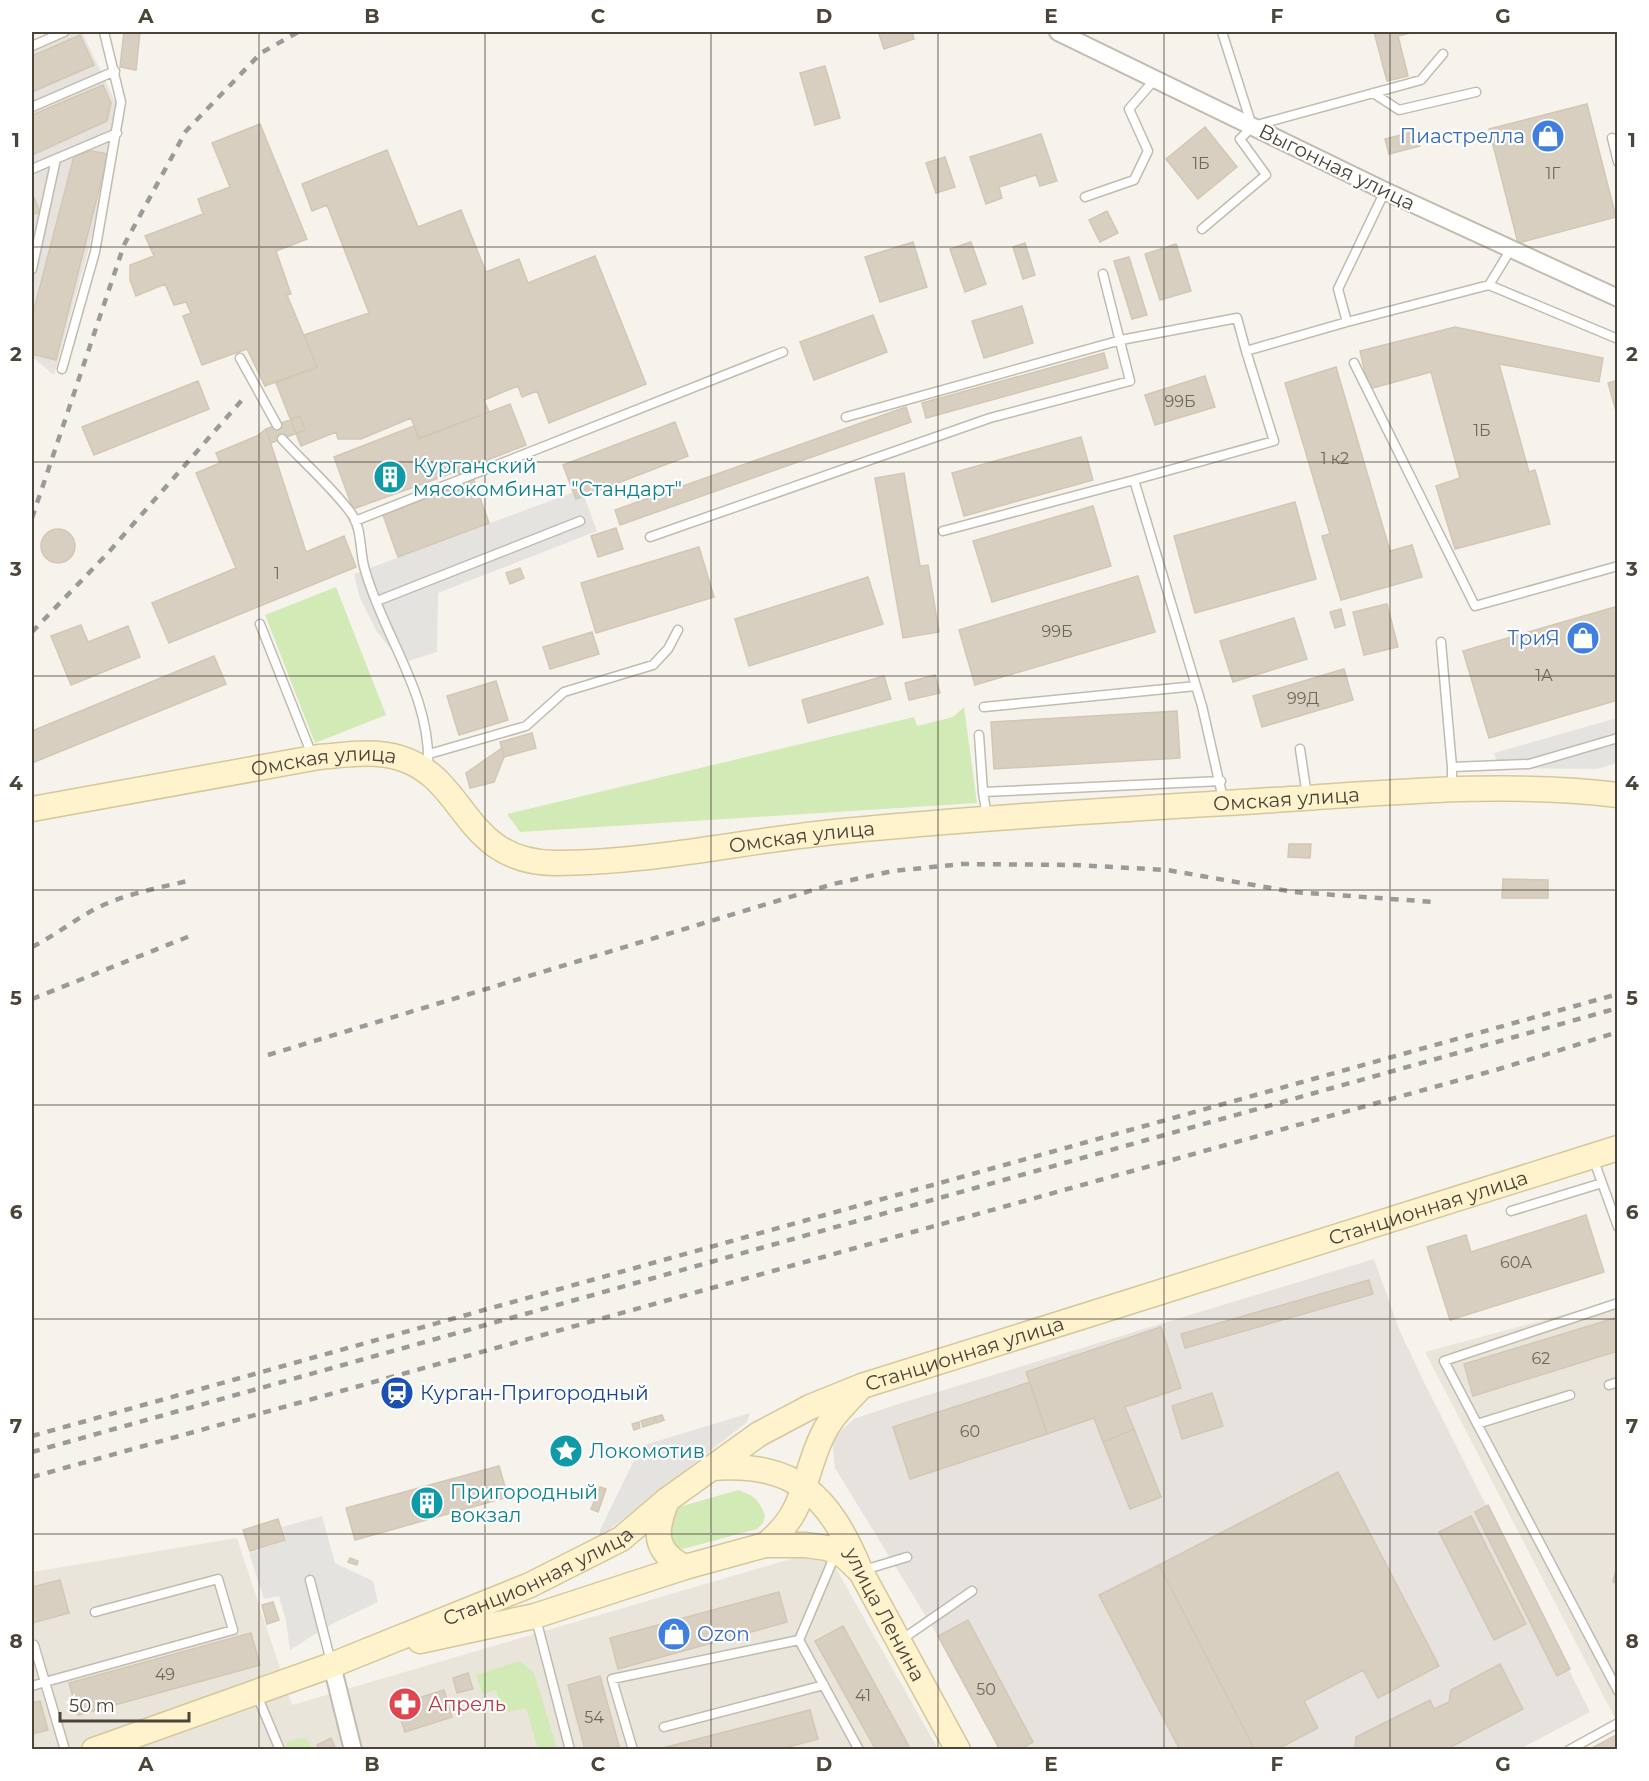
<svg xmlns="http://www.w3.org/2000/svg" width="1649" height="1781" font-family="Montserrat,sans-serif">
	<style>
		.residential { fill: #eae5da }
		.industrial { fill: #e6e2dd }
		.green { fill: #d2eab5 }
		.parking { fill: #e5e3e0 }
		.building { fill: #d8cfc1; stroke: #d3c7b4; stroke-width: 1.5 }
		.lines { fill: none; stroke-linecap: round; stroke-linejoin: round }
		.service-casing { stroke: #c2bbae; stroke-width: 11 }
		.minor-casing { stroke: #c2bbae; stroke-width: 20 }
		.secondary-casing { stroke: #d6c79b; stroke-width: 27 }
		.service { stroke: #fff; stroke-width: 8 }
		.minor { stroke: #fff; stroke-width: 16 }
		.secondary { stroke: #fff3cd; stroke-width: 24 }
		.rail { stroke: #9a9a9a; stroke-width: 4.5; stroke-dasharray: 8 8; stroke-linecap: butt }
		.grid { fill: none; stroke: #4b4439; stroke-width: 1.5; stroke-opacity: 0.55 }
		.labels { text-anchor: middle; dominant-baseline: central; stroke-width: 4.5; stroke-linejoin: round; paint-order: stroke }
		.number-label { font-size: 16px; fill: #6e675b }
		.shop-label { font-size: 20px; fill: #366cbe; stroke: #fff; text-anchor: end }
		.street-label { font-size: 20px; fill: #4b4439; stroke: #fff }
		.culture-label { font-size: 20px; fill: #0d838f; stroke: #fff; text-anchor: start }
		.transit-label { font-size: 20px; fill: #164399; stroke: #fff; text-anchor: start }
		.health-label { font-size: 20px; fill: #be3a42; stroke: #fff; text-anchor: start }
		.neatline { fill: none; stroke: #4b4439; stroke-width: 2 }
		.grid-label { font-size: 20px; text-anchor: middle; font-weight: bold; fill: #4b4439 }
	</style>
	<rect width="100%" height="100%" fill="#f6f3ec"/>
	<!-- residential -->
	<path class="residential" d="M1617 1300V1722L1425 1352Z
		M237 1538 292 1705 825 1549 938 1749 32 1750V1572Z"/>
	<!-- industrial -->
	<path class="industrial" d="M62 32H82L124 120 54 375 32 357V46Z
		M1374 1259 1399 1329 1423 1380 1590 1712 1520 1749H1000L938 1636 835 1468 832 1439 854 1419 895 1405Z"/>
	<!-- green -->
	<path class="green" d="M336 587 386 715 315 743 265 615Z
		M964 707 977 803 520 832 507 814 914 717 917 726 953 717Z
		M738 1490C754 1495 759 1500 765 1515L763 1523 757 1529 683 1549 670 1544 672 1509Z
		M520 1661 534 1673 557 1749H538L526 1708 504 1713 496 1690 483 1694 476 1675Z
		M306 1738 312 1749H288L286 1743 295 1739Z"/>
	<!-- parking -->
	<path class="parking" d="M574 492 577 499 584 496 597 531 438 593 437 652 402 663 377 632 360 598 354 574Z
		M1617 718V763L1597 769 1499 768 1494 753Z
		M750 1413 747 1422 600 1537V1530L641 1446Z
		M322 1516 335 1563 373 1581 378 1602 330 1625 290 1650 286 1621 279 1596 264 1599 249 1553 286 1540 282 1527Z"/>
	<!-- building -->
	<path class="building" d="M124 32H140L136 70 120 67Z
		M885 32H912L914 39 884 49 879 34Z
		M1374 32H1414L1398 36 1408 76 1387 81Z
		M80 35 94 65 32 92V56Z
		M825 66 840 118 815 125 800 73Z
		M103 85 111 103 107 121 32 155V115Z
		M1587 104 1616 217 1518 243 1489 129Z
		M260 124 307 239 276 251 291 294 287 295 317 367 265 386 247 349 202 365 183 316 191 313 186 302 174 305 165 284 136 296 130 280V265L154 256 145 236 203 214 198 199 230 187 212 143Z
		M1205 127 1237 167 1198 199 1166 159Z
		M1416 131 1420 146 1389 154 1385 139Z
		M1041 134 1057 181 1040 186 1036 175 999 187 1002 198 986 204 970 157Z
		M387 150 418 227 461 210 486 272 519 259 528 283 595 256 646 384 549 423 537 391 522 397 518 386 484 400 489 412 419 438 411 418 361 439H338L336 432 301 446 276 383 317 367 304 335 369 313 327 205 312 211 302 184Z
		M92 151 108 154 56 360 32 354V317L74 156Z
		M945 157 955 187 936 193 926 163Z
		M32 193 40 212 32 215Z
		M1107 211 1118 233 1100 242 1089 220Z
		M913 242 927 287 880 302 865 257Z
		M971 242 986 284 965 292 950 249Z
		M1025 243 1035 275 1023 279 1013 247Z
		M1176 244 1191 291 1160 300 1145 254Z
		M1129 257 1147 315 1132 319 1114 261Z
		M1022 306 1033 343 984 358 972 321Z
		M873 315 887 352 814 380 800 342Z
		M1455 327 1603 358 1599 382 1499 364 1529 472 1535 470 1550 524 1455 549 1436 486 1460 478 1431 372 1369 389 1360 351Z
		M1104 353 1108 368 926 418 922 403Z
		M1336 367 1390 551 1412 545 1422 577 1341 600 1322 536 1330 534 1285 383Z
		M1205 376 1215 407 1155 425 1145 395Z
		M1618 380V418L1608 383Z
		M198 381 209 409 94 455 82 427Z
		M510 404 526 445 469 467 489 523 398 557 383 515 462 484 458 471 353 509 334 457 414 426 419 439Z
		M906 407 911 422 620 525 615 510Z
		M300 416 305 430 271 443 266 429Z
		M675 422 688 456 576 499 563 465Z
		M266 429 306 552 344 536 356 567 169 643 152 603 236 568 196 473 220 463 216 453 257 436Z
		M1081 437 1093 480 964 516 952 473Z
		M904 473 920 566 928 565 939 632 903 638 875 478Z
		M1295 502 1316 579 1195 613 1174 536Z
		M1093 506 1111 566 992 602 973 541Z
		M616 528 623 549 598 557 591 536Z
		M41 546a17 17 0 1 1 34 0a17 17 0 1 1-34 0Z
		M699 547 714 597 596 633 581 583Z
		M520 568 524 578 510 584 506 573Z
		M1138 576 1155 632 975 685 959 630Z
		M868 577 883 624 749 666 735 619Z
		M1387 604 1398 647 1364 655 1353 612Z
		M1618 606V700L1489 738 1463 651Z
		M1341 609 1345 625 1335 628 1330 612Z
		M1294 618 1307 659 1233 682 1220 641Z
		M81 625 88 642 128 626 140 657 71 685 51 636Z
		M592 632 599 654 550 669 543 647Z
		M214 656 226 684 32 763V731Z
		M1344 669 1353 700 1262 727 1253 696Z
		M935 675 940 693 909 700 905 683Z
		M884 676 891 699 808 723 802 700Z
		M496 681 508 720 459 735 447 696Z
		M1177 711 1180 758 994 769 991 722Z
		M532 733 536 748 504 757 500 742Z
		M502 748 504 757 494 782 470 788 466 773Z
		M1289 844H1311L1310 858 1288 857Z
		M1503 879 1548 880V898H1502Z
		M1586 1215 1604 1272 1450 1320 1427 1247 1466 1235 1471 1252Z
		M1369 1280 1373 1294 1185 1348 1181 1334Z
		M1618 1317V1351L1473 1396 1464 1364Z
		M1161 1327 1181 1388 1125 1407 1134 1429 1103 1442 1094 1418 1047 1434 1026 1372Z
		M1030 1382 1047 1434 910 1479 893 1427Z
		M1212 1393 1223 1426 1182 1439 1172 1406Z
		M662 1415 664 1420 657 1423 655 1417Z
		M654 1417 655 1423 643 1427 641 1421Z
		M639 1422 640 1428 634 1430 632 1424Z
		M1134 1429 1161 1497 1130 1509 1103 1442Z
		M499 1466 508 1497 355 1540 346 1508Z
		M1338 1472 1439 1666 1378 1698 1363 1670 1304 1701 1318 1728 1276 1750H1255L1159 1565Z
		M600 1487 606 1489 598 1512 591 1509Z
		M1488 1505 1570 1669 1557 1676 1475 1512Z
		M1471 1516 1526 1624 1494 1640 1439 1532Z
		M278 1519 285 1540 250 1551 243 1530Z
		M350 1558 358 1561 357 1565 348 1562Z
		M1618 1562V1583L1613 1582Z
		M1159 1565 1255 1750H1180L1099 1595Z
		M60 1580 69 1613 32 1623V1587Z
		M779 1592 787 1622 618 1669 610 1638Z
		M273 1602 279 1620 267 1624 262 1605Z
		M968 1620 1033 1742 1020 1750H1000L938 1636Z
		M843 1626 911 1750H876L815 1641Z
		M251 1633 260 1665 78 1715 69 1683Z
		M1500 1664 1523 1709 1445 1750H1355L1356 1737 1430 1700 1434 1709 1449 1702 1451 1690Z
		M468 1673 473 1689 457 1693 453 1678Z
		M600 1676 620 1750H585L568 1685Z
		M444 1690 452 1717 405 1732 396 1705Z
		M40 1701 48 1730 32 1734V1703Z
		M810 1710 818 1739 777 1750H655Z
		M1618 1734V1750H1593L1592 1748Z
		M331 1738 336 1750H320L317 1745Z"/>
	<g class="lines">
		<!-- service casing -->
		<g class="service-casing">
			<path id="service" d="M1222 32 1252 126
				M32 46 64 32
				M1373 93 1399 110 1476 92
				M32 107 115 71
				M1612 138 1618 162
				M32 169 117 133
				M1085 197 1134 180 1148 151 1129 109 1156 78
				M1202 229 1266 175 1240 139 1253 126 1421 80 1443 54
				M32 269 56 159
				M1489 285 1618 339
				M1347 322 1489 285 1511 249
				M240 358 277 425
				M1354 363 1475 606 1618 566
				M62 369 95 252 121 102 104 32
				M846 417 1121 340 1237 318 1246 351 1347 322 1338 289 1385 191
				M282 439C304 463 331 486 351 513 363 530 359 551 365 570 384 638 432 695 428 769
				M355 521 783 352
				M943 531 1134 480
				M650 537 990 418 1130 381 1103 274
				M377 601 580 521
				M260 624 312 755
				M1441 642 1452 767
				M984 707 1196 686
				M979 735 983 792 1221 781
				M1300 749 1307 796
				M429 754 526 726 564 692 653 665 668 649 678 630
				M1452 786V767L1529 764 1618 738
				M983 792 987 816
				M1224 803 1202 706 1134 480 1274 441 1246 351
				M1593 1158 1618 1227
				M1511 1211 1602 1183
				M1618 1303 1444 1361 1618 1691
				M1609 1385 1618 1382
				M1477 1424 1570 1395
				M864 1570 907 1557
				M310 1580 331 1662
				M536 1619 570 1750
				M799 1640 835 1555
				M901 1640 972 1591
				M32 1646 34 1645 45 1682 233 1630 218 1579 95 1612
				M32 1686 45 1682 65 1750
				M256 1693 280 1750
				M664 1727 824 1685
				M633 1750 612 1679 799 1640 859 1750
				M1569 1750 1618 1723"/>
		</g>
		<!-- minor casing -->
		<g class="minor-casing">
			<path id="minor" d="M1058 32 1385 191 1618 298
				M332 1665 353 1750"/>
		</g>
		<!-- secondary casing -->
		<g class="secondary-casing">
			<g id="secondary">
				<path id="s1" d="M32 809 319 757C346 755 373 750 400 758 468 779 462 862 555 863 651 863 748 840 843 831 986 817 1131 809 1274 800 1388 793 1503 781 1618 795"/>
				<path id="s2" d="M711 1468C796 1462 829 1495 861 1572L958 1750"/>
				<path d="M667 1500C655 1530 652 1551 685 1567"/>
				<path d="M765 1545C808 1511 801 1479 823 1434 831 1417 845 1404 858 1390"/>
				<path d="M420 1641 535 1616 685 1567 765 1545H806L827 1548 844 1556 861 1572"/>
				<path id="s3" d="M94 1750 332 1665 530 1585 621 1539 667 1500 759 1434 810 1407 862 1386 1618 1148"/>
			</g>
		</g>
		<!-- service -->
		<use href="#service" class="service"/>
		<!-- minor -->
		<use href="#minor" class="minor"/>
		<!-- secondary -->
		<use href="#secondary" class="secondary"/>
		<!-- rail -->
		<path class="rail" d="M32 518 124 245 186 131 261 53 298 32
			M32 632 107 554 242 400
			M32 947C52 937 69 924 88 913 118 895 158 888 192 880
			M32 999 195 934
			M268 1055 833 884 893 871 962 864 1076 865 1167 870 1294 892 1434 902
			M32 1436 1618 994
			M32 1452 1618 1008
			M32 1477 1499 1069 1618 1032"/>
	</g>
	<!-- grid -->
	<path class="grid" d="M259 32V1750M485 32V1750M711 32V1750M938 32V1750M1164 32V1750M1390 32V1750M32 247H1618M32 462H1618M32 676H1618M32 890H1618M32 1105H1618M32 1319H1618M32 1534H1618"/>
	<!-- icons -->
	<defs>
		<g id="shop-disc" transform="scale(1.725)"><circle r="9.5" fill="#3f7fe0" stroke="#fff"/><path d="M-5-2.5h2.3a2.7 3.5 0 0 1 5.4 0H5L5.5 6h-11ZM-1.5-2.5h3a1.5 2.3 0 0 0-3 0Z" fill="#fff"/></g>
		<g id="building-disc" transform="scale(1.725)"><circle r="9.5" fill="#0f9aa8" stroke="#fff"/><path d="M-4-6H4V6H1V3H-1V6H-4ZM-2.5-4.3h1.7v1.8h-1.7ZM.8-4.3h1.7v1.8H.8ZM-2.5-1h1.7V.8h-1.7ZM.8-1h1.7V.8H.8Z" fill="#fff"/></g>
		<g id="station-disc" transform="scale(1.725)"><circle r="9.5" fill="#1a4fb4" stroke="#fff"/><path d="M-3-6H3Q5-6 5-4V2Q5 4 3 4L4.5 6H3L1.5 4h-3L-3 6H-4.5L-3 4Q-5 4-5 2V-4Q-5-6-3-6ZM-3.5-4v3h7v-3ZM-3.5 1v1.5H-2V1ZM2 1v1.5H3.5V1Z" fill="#fff"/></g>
		<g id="sight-disc" transform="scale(1.725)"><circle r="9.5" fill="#0f9aa8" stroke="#fff"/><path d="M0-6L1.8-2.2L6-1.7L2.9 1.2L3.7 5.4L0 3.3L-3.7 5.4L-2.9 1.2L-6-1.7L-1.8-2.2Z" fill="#fff"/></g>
		<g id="pharmacy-disc" transform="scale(1.725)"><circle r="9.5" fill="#e0444e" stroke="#fff"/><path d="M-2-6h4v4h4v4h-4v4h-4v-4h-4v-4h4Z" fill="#fff"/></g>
	</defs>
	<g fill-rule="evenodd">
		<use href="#shop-disc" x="1548" y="136"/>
		<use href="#building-disc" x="390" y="477"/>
		<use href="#shop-disc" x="1583" y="638"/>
		<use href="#station-disc" x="397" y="1393"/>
		<use href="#sight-disc" x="566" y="1451"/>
		<use href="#building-disc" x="427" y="1503"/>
		<use href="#shop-disc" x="674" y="1634"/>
		<use href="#pharmacy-disc" x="405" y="1704"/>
	</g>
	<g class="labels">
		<!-- number labels -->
		<g class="number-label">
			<text x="1201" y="163">1Б</text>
			<text x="1553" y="173">1Г</text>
			<text x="1180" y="401">99Б</text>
			<text x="1482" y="430">1Б</text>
			<text x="1335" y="458">1 к2</text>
			<text x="277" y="573">1</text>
			<text x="1057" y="631">99Б</text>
			<text x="1544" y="675">1А</text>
			<text x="1303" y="698">99Д</text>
			<text x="1516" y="1262">60А</text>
			<text x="1541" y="1358">62</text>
			<text x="970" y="1431">60</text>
			<text x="165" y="1674">49</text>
			<text x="986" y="1689">50</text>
			<text x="863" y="1695">41</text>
			<text x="594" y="1717">54</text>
		</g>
		<!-- shop labels -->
		<g class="shop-label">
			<text x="1525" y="136">Пиастрелла</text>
			<text x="1560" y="638">ТриЯ</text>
			<text x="697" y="1634" text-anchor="start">Ozon</text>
		</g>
		<!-- street labels -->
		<g class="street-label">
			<text transform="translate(1337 167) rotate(26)">Выгонная улица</text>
			<text stroke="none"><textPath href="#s1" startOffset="296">Омская улица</textPath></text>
			<text stroke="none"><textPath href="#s1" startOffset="1302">Омская улица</textPath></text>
			<text stroke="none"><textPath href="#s1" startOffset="816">Омская улица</textPath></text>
			<text stroke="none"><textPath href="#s3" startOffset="1449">Станционная улица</textPath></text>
			<text stroke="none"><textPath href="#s3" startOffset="963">Станционная улица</textPath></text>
			<text stroke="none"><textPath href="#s3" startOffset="477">Станционная улица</textPath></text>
			<text stroke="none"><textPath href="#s2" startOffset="249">улица Ленина</textPath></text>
		</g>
		<!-- culture labels -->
		<g class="culture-label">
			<text x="413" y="466">Курганский<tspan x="413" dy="23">мясокомбинат "Стандарт"</tspan></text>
			<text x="589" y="1451">Локомотив</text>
			<text x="450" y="1492">Пригородный<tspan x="450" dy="23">вокзал</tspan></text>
		</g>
		<!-- transit labels -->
		<g class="transit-label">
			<text x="420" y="1393">Курган-Пригородный</text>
		</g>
		<!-- health labels -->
		<g class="health-label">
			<text x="428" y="1704">Апрель</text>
		</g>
	</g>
	<!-- border -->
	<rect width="1649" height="1781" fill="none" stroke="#ffffff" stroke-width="66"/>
	<!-- scale -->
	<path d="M60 1712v9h129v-9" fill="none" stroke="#4b4439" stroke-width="3"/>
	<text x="69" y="1712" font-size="18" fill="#4b4439" stroke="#ffffff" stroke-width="4.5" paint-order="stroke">50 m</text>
	<rect x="33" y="33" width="1583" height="1715" class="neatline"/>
	<g class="grid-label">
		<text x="146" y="23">A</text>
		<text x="372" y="23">B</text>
		<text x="598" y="23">C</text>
		<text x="824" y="23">D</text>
		<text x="1051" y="23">E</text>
		<text x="1277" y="23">F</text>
		<text x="1503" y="23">G</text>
		<text x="16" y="147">1</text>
		<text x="1632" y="147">1</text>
		<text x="16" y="361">2</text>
		<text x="1632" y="361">2</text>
		<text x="16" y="576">3</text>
		<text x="1632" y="576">3</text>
		<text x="16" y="790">4</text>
		<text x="1632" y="790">4</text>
		<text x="16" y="1005">5</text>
		<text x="1632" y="1005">5</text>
		<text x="16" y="1219">6</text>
		<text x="1632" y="1219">6</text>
		<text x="16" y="1433">7</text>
		<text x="1632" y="1433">7</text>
		<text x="16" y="1648">8</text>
		<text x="1632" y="1648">8</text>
		<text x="146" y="1771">A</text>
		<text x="372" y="1771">B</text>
		<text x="598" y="1771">C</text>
		<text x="824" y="1771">D</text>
		<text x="1051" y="1771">E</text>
		<text x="1277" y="1771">F</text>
		<text x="1503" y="1771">G</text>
	</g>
</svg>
